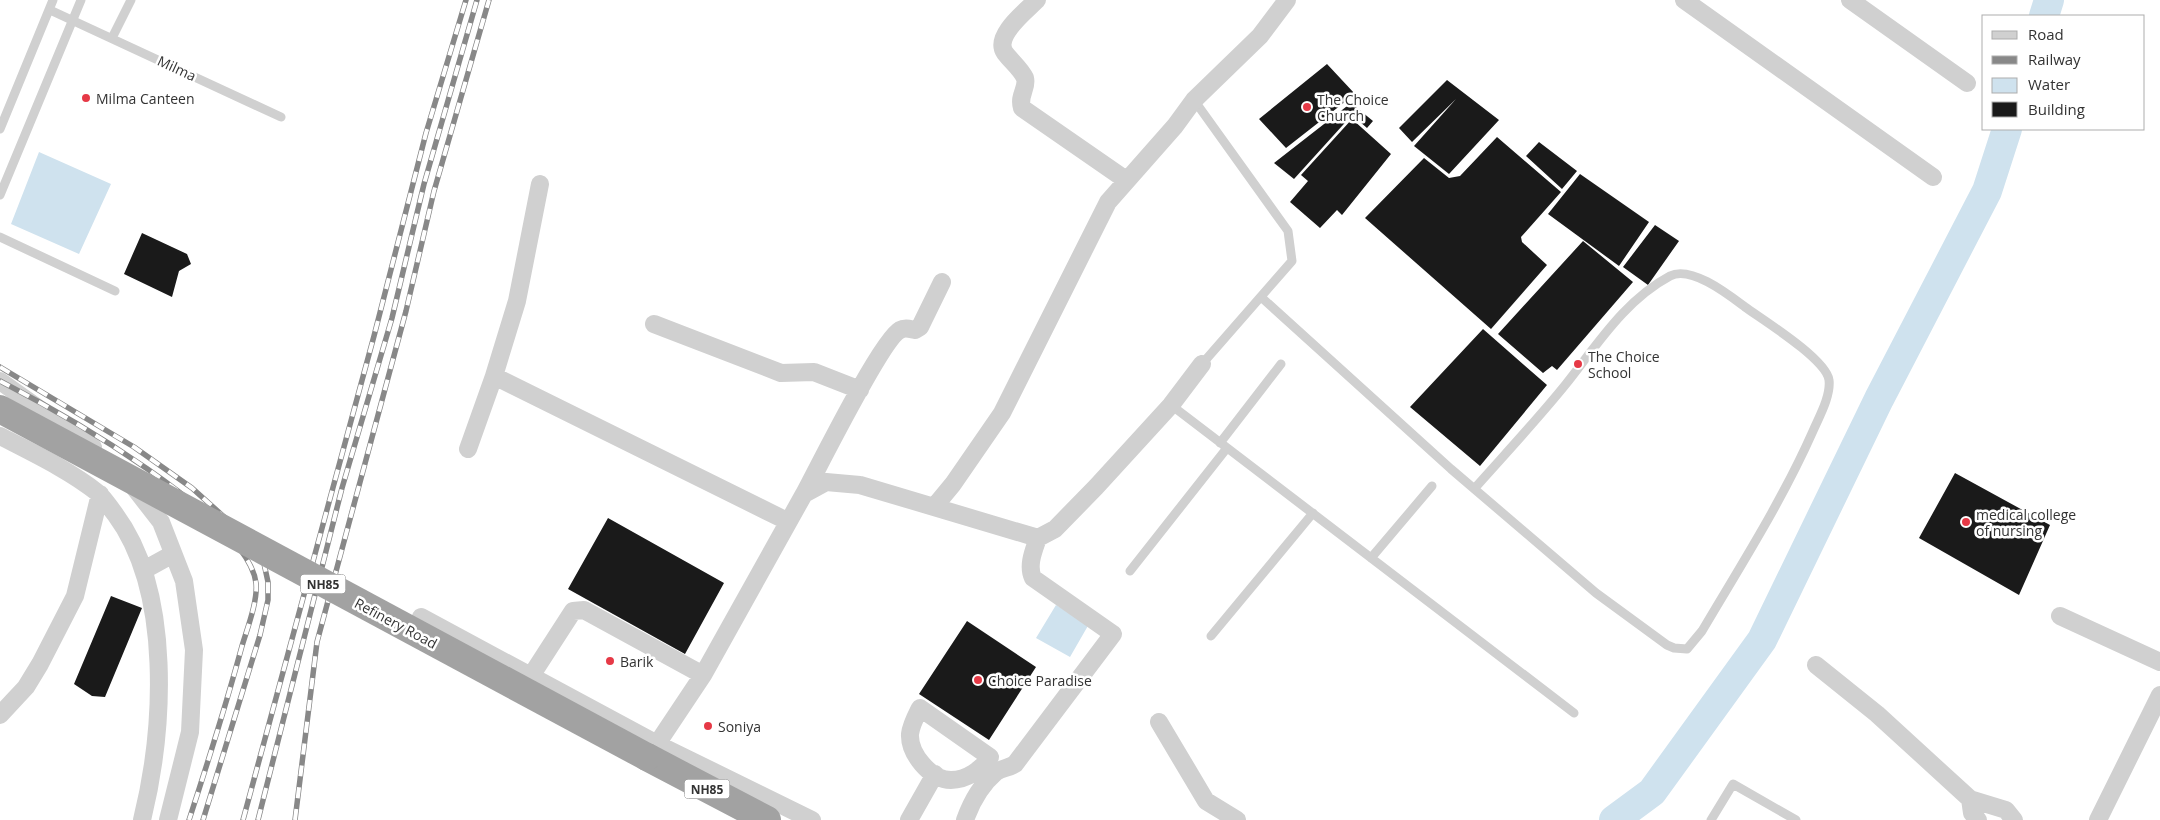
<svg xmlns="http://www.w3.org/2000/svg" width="2160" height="820" font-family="'Open Sans',sans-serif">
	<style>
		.water { fill: #cfe2ee }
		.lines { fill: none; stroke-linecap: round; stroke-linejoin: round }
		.river { stroke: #cfe2ee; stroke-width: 30 }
		.building { fill: #1a1a1a }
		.service { stroke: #d0d0d0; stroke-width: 9 }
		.minor { stroke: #d0d0d0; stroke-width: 18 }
		.trunk { stroke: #a2a2a2; stroke-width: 28 }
		.rail-casing { stroke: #888; stroke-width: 5.5 }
		.rail { stroke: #fff; stroke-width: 4; stroke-dasharray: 11; stroke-linecap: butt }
		.trunk-bridge { stroke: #a2a2a2; stroke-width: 28 }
		.poi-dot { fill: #e63946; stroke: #fff; stroke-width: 2 }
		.labels { text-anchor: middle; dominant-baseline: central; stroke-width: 5; stroke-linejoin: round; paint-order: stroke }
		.shield { fill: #fff; stroke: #707070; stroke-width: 1 }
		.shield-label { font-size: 12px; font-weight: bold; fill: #333 }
		.street-label { font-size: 14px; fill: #333; stroke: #fff }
		.poi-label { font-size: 14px; fill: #333; stroke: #fff; text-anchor: start }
	</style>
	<rect width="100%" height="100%" fill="#fff"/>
	<!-- water -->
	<path class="water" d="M39 152 111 184 79 254 11 224Z
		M1056 605 1089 624 1070 657 1036 638Z"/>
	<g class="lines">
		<!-- river -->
		<path class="river" d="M2044 16 2049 0
			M1614 820 1652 792 1762 640 1879 399 1987 191 2007 129"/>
	</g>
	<!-- building -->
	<path class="building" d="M1327 64 1355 94 1286 148 1259 119Z
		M1447 80 1499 120 1449 174 1414 146 1456 99 1412 142 1399 128Z
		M1351 103 1373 121 1367 128 1352 115 1294 179 1274 163Z
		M1352 119 1391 154 1342 215 1337 210 1320 228 1290 202 1308 181 1301 175Z
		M1497 137 1561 192 1521 237 1522 242 1547 265 1491 329 1365 218 1424 158 1449 178 1460 176Z
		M1539 142 1577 171 1562 189 1526 156Z
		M1580 174 1649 222 1619 266 1548 214Z
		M1655 225 1679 241 1648 285 1623 267Z
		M142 233 187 254 191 264 179 271 172 297 124 274Z
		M1583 241 1633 282 1557 370 1552 366 1543 373 1498 334Z
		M1483 329 1547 385 1480 466 1410 407Z
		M1955 473 2050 525 2019 595 1919 538Z
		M608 518 724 583 685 654 568 589Z
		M111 596 142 608 105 697 92 696 74 684Z
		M967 621 1036 667 989 740 919 694Z"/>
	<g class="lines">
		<!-- service -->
		<path class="service" d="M50 10 281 117
			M112 38 131 0
			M1194 100 1288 231 1292 261 1202 364
			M0 129 53 0
			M0 195 81 0
			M0 237 115 291
			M1261 297 1451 469 1596 593 1667 645 1674 648 1687 649 1702 631C1741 565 1782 501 1813 431 1819 417 1831 396 1829 380 1826 359 1763 320 1745 307 1729 295 1691 265 1670 276 1625 300 1597 345 1566 384 1537 420 1505 454 1474 489
			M1171 405 1574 713
			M1220 443 1281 364
			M1371 558 1432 486
			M1130 571 1227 448
			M1211 636 1313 513
			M1711 820 1733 784 1796 820"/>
		<!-- minor -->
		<path class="minor" d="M1037 0C1026 11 993 36 1005 53 1011 61 1021 69 1025 78 1028 88 1018 95 1022 108L1126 180
			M1684 0 1933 177
			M1850 0 1967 83
			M540 184 517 301 494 376 787 521
			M654 324 781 373 814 372 860 390
			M0 381 93 447
			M0 436C33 453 69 470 98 493 105 499 110 508 115 514 173 592 164 731 142 820
			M468 449 494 376
			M133 486 161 522 184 581 194 650 190 732 168 820
			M804 494C818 468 882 339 900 330 905 327 910 329 915 330L920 327 942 282
			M934 507 953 484 1002 413 1108 202 1175 126 1194 100 1260 36 1287 0
			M144 570 173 554
			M2060 616 2160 662
			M421 617 657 744 812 820
			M1816 665 1877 714 1970 799 2006 810 2014 820
			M531 676 573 611 584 610 703 675
			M920 708 990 757C982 769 967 780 951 780 930 780 909 753 910 734 911 725 916 716 920 708Z
			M0 715 26 687 40 664 75 596 100 494
			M1159 722 1206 801 1237 820
			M657 744 703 675 804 494 826 482 860 485 1038 538 1055 529 1096 487 1171 405 1202 364
			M1970 799 1972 813 1978 820
			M909 820 935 774
			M965 820C971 803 982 784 996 772 1002 768 1009 768 1015 764L1113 634 1033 578C1027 565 1034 550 1038 538
			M2098 820 2160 695"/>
		<!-- trunk -->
		<path class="trunk" d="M647 757 767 820"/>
		<!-- rail casing -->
		<g class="rail-casing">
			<path id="rail" d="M0 367 134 447 192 488 253 543 263 559 268 582V600L260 635 203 820
				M0 381C58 411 248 517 256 583 258 601 247 629 242 646 226 705 208 762 189 820
				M243 820 374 336 426 133 466 0
				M258 820 342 488 392 318 424 184 477 0
				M295 820 317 642 406 311 434 191 489 0"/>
		</g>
		<!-- rail -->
		<use href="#rail" class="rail"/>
		<!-- trunk-bridge -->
		<path class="trunk-bridge" d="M0 409 647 757"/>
	</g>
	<!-- markers -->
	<g class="poi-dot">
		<circle cx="86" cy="98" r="5"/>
		<circle cx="1307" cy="107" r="5"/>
		<circle cx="1578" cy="364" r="5"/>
		<circle cx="1966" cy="522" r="5"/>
		<circle cx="610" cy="661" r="5"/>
		<circle cx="978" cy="680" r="5"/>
		<circle cx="708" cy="726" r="5"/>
	</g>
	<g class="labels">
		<!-- shield labels -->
		<g class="shield">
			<rect x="300.5" y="574.5" width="45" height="19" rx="4"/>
			<rect x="684.5" y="779.5" width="45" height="19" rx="4"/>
		</g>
		<g class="shield-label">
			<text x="323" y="584">NH85</text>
			<text x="707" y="789">NH85</text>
		</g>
		<!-- street labels -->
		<g class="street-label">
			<text transform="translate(177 68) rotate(25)">Milma</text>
			<text transform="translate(396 623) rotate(28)">Refinery Road</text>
		</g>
		<!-- poi labels -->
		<g class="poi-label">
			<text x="96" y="98">Milma Canteen</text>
			<text x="1317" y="99">The Choice<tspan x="1317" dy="16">Church</tspan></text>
			<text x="1588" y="356">The Choice<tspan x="1588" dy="16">School</tspan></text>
			<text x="1976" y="514">medical college<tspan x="1976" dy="16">of nursing</tspan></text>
			<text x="620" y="661">Barik</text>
			<text x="988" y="680">Choice Paradise</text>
			<text x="718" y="726">Soniya</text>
		</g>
	</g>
	<!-- legend -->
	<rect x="1982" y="15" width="162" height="115" fill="#ffffff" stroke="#adadad"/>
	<rect x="1992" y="31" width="25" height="8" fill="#d0d0d0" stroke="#adadad"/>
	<text x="2028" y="40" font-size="15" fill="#333333">Road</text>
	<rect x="1992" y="56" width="25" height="8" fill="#888888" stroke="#adadad"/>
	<text x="2028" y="65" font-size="15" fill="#333333">Railway</text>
	<rect x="1992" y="78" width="25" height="15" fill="#cfe2ee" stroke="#adadad"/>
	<text x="2028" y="90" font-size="15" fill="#333333">Water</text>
	<rect x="1992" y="102" width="25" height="15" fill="#1a1a1a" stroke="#adadad"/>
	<text x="2028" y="115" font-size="15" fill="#333333">Building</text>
</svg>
